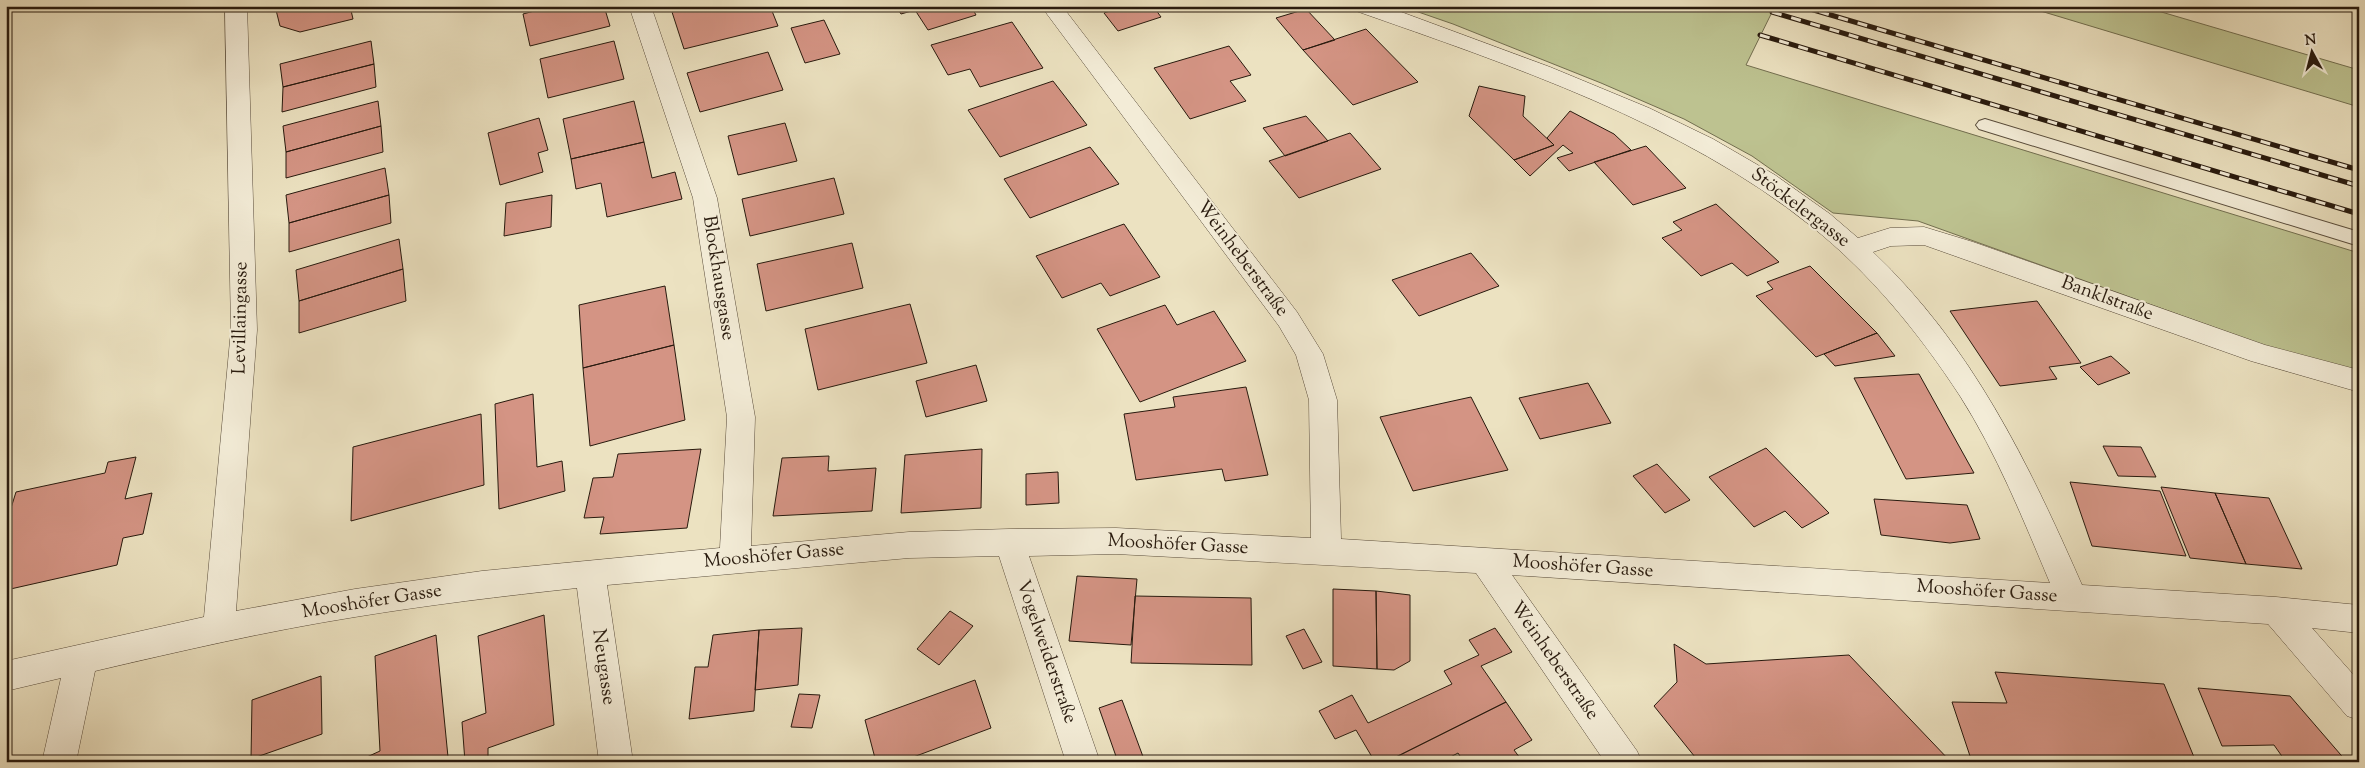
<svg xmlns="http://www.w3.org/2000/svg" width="2365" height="768" font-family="'Sorts Mill Goudy',serif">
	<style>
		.green { fill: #bdc290; stroke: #726e4f }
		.building { fill: #d49484; stroke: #281a0e }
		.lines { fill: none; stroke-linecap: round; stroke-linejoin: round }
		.service-casing { stroke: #594c3b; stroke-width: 2 }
		.minor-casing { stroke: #594c3b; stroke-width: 1 }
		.service { fill: #f3ecd7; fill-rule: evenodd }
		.minor { fill: #f3ecd7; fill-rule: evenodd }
		.rail-casing { stroke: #281a0e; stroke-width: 5 }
		.rail { stroke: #f3ecd7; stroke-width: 3; stroke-dasharray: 10; stroke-linecap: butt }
		.labels { text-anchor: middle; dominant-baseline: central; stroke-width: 4; stroke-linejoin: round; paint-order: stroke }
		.street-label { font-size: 19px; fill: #281a0e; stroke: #f3ecd7 }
	</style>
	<rect width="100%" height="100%" fill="#ece2c1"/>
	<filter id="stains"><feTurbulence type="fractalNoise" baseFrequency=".004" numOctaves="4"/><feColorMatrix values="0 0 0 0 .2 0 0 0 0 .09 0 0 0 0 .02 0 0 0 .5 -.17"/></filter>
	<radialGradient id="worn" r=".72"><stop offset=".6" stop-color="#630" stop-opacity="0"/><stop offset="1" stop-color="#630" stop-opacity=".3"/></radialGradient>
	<!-- green -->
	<path class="green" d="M1401 6H1775L1746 65 2359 253V372L2266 346 1918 221 1833 213 1752 156 1684 119 1601 83 1453 24Z
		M2024 6H2141L2359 70V107Z"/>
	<!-- building -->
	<path class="building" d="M275 6H350L353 19 300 32 280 26Z
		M553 6H604L610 26 530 46 523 14Z
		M697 6H770L778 26 684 49 672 12Z
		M896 6H971L976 15 928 30 915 10 901 14Z
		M1125 6H1153L1161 17 1118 31 1104 13Z
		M1306 9 1335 40 1303 50 1276 18Z
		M824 20 840 54 805 63 791 28Z
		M1012 22 1043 68 980 87 970 69 948 75 931 45Z
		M1366 29 1418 82 1353 105 1303 50Z
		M371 41 374 64 283 87 280 64Z
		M614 41 624 79 548 98 540 59Z
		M1229 46 1251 75 1230 81 1246 101 1190 119 1154 68Z
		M768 52 783 90 700 112 687 73Z
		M374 64 376 87 282 112 283 87Z
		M1053 81 1087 125 1000 157 968 110Z
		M1479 86 1525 96 1523 116 1554 145 1514 160 1469 116Z
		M378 101 381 126 286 152 283 126Z
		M634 101 644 142 571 159 563 119Z
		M1570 111 1614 134 1631 150 1569 171 1557 158 1573 153 1563 145 1530 176 1514 160 1554 145 1547 138Z
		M1306 116 1328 141 1285 156 1263 128Z
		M539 118 548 150 538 153 543 172 500 185 488 133Z
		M785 123 797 161 738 175 728 136Z
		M381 126 383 152 286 178V152Z
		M1350 133 1381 169 1299 198 1269 161Z
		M644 142 652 178 675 172 682 199 607 217 601 183 576 189 571 159Z
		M1646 146 1686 188 1633 205 1594 162Z
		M1090 147 1119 184 1030 218 1004 179Z
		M385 168 389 195 289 223 286 195Z
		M834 178 844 214 750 236 742 199Z
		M389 195 391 223 289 252V223Z
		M552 195 551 227 504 236 506 203Z
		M1716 204 1779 262 1747 276 1732 263 1701 276 1662 238 1682 230 1673 222Z
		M1124 224 1160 277 1110 296 1101 283 1062 298 1036 256Z
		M399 239 403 269 299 301 296 270Z
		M852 243 863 288 766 311 757 264Z
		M1471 253 1499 286 1419 316 1392 280Z
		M1810 266 1877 333 1816 357 1756 296 1773 289 1767 282Z
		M403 269 406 301 299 333V301Z
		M665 286 674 345 583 368 579 305Z
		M2037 301 2081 363 2049 367 2057 379 2000 386 1950 311Z
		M910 304 927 363 818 390 805 329Z
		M1165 305 1177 325 1214 311 1246 361 1140 402 1097 329Z
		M1877 333 1895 356 1835 366 1824 354Z
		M674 345 685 420 590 446 583 368Z
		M2111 356 2130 373 2098 385 2080 367Z
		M976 365 987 401 926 417 916 381Z
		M1919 374 1974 473 1906 479 1854 378Z
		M1588 383 1611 423 1540 439 1519 398Z
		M1246 387 1268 475 1225 481 1222 469 1136 480 1124 414 1175 407 1173 397Z
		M533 394 537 467 562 461 565 491 499 509 495 404Z
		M1471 397 1508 470 1413 491 1380 417Z
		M481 414 484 485 351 521 353 447Z
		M2103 446 2141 447 2156 477 2118 476Z
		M1766 448 1829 513 1802 528 1785 511 1754 527 1709 477Z
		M701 449 687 528 600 534 604 517 584 518 593 478 613 477 618 454Z
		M982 449 981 508 901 513 905 455Z
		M829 456 828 471 876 468 872 511 773 516 782 458Z
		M136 457 125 499 152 493 143 534 123 538 117 565 6 590V524L16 492 105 473 108 462Z
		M1657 464 1690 500 1665 513 1633 476Z
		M1058 472 1059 503 1026 505V474Z
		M2070 482 2160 491 2186 556 2092 546Z
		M2161 487 2215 493 2246 564 2190 558Z
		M2215 493 2269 498 2302 569 2246 564Z
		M1874 499 1967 505 1980 539 1950 543 1881 535Z
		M1077 576 1137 579 1131 645 1069 641Z
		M1333 589 1376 591 1377 669 1333 666Z
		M1376 591 1410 595V661L1394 670 1377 669Z
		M1135 596 1251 598 1252 665 1131 663Z
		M950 611 973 626 939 665 917 649Z
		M544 615 554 725 488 748V758L478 762H465L462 722 486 713 478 636Z
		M802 628 798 685 755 690 759 630Z
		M1495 628 1512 652 1481 666 1506 702 1386 762H1375L1356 730 1335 739 1319 711 1352 695 1368 723 1452 684 1444 671 1479 655 1469 640Z
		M1304 629 1322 662 1303 669 1286 636Z
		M759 630 754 711 689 719 695 667H708L713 635Z
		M436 635 448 757 435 762H356L380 751 375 656Z
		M1674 644 1706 664 1849 655 1951 762H1699L1654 706 1677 682Z
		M1995 672 2164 684 2196 762H1972L1952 702 2007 703Z
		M321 676 322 734 251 759 252 700Z
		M975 680 991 728 900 762H876L865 720Z
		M2198 688 2290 696 2347 762H2286L2274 745 2222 746Z
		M799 694 820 695 812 728 791 727Z
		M1122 700 1145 762H1118L1099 708Z
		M1506 702 1532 740 1514 750 1523 762H1464L1458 753 1441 762H1386Z"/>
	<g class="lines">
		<!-- service casing -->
		<g class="service-casing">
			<path id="service" d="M1985 119 2359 232V246L1979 129 1976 125 1979 121Z"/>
		</g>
		<!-- minor casing -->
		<g class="minor-casing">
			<path id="minor" d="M225 6H247L257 330 236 611 355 589 482 571 720 548 727 417 693 198 629 6H651L717 198 755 417 751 546 909 532 1009 529 1116 528 1311 538 1309 400 1296 355 1279 326 1041 6H1062L1297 312 1323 354 1337 400 1341 539 2050 583C2023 519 1997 454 1960 396 1919 333 1870 273 1811 226 1683 123 1510 65 1356 11L1354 6H1385L1550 67 1649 108 1713 139 1775 175 1830 214 1858 238 1890 228 1924 227 1973 242 2265 345 2359 370V392L2251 361 1924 245 1891 246 1873 252C1972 346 2028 462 2082 585L2276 597 2359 605V633L2312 628 2359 681V720L2347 716 2268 624 1512 575 1637 751 1642 762H1605L1476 573 1116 554 1029 556 1100 762H1066L999 556 909 558 607 585 633 762H599L577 588C503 596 428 605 355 617 267 631 181 651 95 671L76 762H42L61 678 6 691V661L204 617 231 330Z"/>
		</g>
		<!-- service -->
		<use href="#service" class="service"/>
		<!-- minor -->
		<use href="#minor" class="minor"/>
		<!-- rail casing -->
		<g class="rail-casing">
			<path id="rail" d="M1800 6 2359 170
				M1772 12 2359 186
				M1760 35 2359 214"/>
		</g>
		<!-- rail -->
		<use href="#rail" class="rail"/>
	</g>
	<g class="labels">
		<!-- street labels -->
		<g class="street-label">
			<text transform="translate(1800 208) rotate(37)">Stöckelergasse</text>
			<text transform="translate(1242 259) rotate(53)">Weinheberstraße</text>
			<text transform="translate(718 278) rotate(81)">Blockhausgasse</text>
			<text transform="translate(2107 299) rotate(20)">Banklstraße</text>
			<text transform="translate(241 318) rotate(-89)">Levillaingasse</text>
			<text transform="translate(1178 545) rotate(3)">Mooshöfer Gasse</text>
			<text transform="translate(774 556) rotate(-5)">Mooshöfer Gasse</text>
			<text transform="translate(1583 567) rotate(4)">Mooshöfer Gasse</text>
			<text transform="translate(1987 592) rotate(4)">Mooshöfer Gasse</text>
			<text transform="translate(372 602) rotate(-9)">Mooshöfer Gasse</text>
			<text transform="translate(1046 652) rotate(71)">Vogelweiderstraße</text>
			<text transform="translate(1554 661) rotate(55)">Weinheberstraße</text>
			<text transform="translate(603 667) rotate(82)">Neugasse</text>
		</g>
	</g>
	<!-- margin -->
	<rect width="2365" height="768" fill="none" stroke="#ece2c1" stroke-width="25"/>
	<rect x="8" y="8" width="2350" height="753" fill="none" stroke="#281a0e" stroke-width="2.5"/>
	<rect x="12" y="12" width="2340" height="743" fill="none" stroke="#281a0e"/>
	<!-- north arrow -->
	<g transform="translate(2312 52) rotate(353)" stroke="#f3ecd7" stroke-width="4" paint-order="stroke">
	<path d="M0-4L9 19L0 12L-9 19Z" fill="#281a0e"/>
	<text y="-8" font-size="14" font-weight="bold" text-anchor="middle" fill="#281a0e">N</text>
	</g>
	<rect width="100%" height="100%" filter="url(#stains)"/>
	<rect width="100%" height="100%" fill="url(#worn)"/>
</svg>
